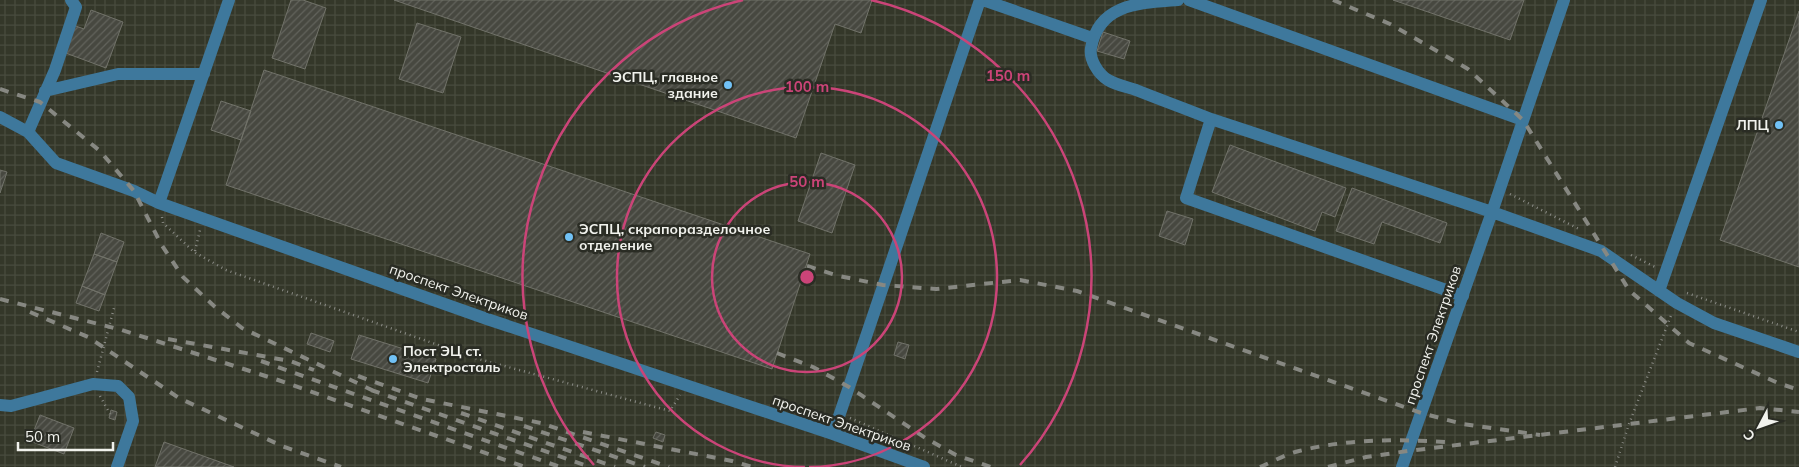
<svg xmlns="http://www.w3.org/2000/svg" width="1799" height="467" font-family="Mulish,sans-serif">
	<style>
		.industrial { fill: url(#industrial-grid) }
		.building { fill: url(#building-hatch); stroke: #717269 }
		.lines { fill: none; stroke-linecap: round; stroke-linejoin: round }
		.path { stroke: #8b8c86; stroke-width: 2.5; stroke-dasharray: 1 4; stroke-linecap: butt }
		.minor { stroke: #3e789c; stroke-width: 12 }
		.rail { stroke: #878882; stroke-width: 4; stroke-dasharray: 9 9; stroke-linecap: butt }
		.ring { fill: none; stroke: #cb4478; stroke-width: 2.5 }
		.poi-dot { fill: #71c1f5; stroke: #2a2c24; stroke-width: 2 }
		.labels { text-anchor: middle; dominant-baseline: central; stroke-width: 5; stroke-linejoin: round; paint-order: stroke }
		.poi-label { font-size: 14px; font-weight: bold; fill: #f1f2ed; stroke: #2a2c24; text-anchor: end }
		.street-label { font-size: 14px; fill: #f1f2ed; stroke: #2a2c24 }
		.centre { fill: #cb4478; stroke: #2a2c24; stroke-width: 2.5 }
		.ring-label { font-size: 15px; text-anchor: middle; font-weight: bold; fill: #cb4478; stroke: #2a2c24; stroke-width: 5; stroke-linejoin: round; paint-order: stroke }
	</style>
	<defs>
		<pattern id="industrial-grid" width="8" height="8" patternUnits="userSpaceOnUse" patternTransform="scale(1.25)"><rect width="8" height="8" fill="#343729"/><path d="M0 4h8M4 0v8" fill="none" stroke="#484b3e"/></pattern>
		<pattern id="building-hatch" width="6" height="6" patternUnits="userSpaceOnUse" patternTransform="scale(1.25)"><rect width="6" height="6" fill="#474840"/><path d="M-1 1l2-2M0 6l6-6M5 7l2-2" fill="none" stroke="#62635c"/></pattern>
	</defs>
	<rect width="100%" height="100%" fill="#2a2c24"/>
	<!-- industrial -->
	<path class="industrial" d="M0 0H1799V467H0Z"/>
	<!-- building -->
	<path class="building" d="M291 0H303L326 8 305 69 272 58Z
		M394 0H872L861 33 835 24 796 138Z
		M1393 0H1524L1510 40Z
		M91 10 123 22 106 68 63 52 73 25 84 29Z
		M1799 11V267L1720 240Z
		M417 23 461 37 443 93 399 79Z
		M1103 32 1130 41 1124 59 1097 51Z
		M264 70 810 254 772 369 226 185Z
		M221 101 251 111 241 140 211 130Z
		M1230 145 1346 188 1335 217 1322 212 1315 231 1212 192Z
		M821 153 855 165 832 233 798 221Z
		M0 170 7 172 0 193Z
		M1352 188 1447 223 1440 243 1382 222 1374 244 1336 231Z
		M1167 211 1193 219 1185 245 1159 236Z
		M101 233 124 242 117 262 94 254Z
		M94 254 117 262 105 295 82 286Z
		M82 286 105 295 99 311 76 303Z
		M311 333 334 341 330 352 307 344Z
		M359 335 436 359 428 383 351 359Z
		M898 342 909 345 905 359 894 355Z
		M111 410 117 412 115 420 109 418Z
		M40 415 74 428 64 454 30 441Z
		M656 432 665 435 663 442 653 438Z
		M164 442 234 467H155Z"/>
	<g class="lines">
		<!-- path -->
		<path class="path" d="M1510 194 1579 229
			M162 217 163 223 194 252 226 270 475 358 670 411 680 395
			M195 251 200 230
			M1631 255 1655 267
			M1687 293 1799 332
			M97 372 114 308
			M100 396 110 414
			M850 418 962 467
			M1615 467 1629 424 1672 313"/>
		<!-- minor -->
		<path class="minor" d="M983 0 1092 38
			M1178 0C1141 3 1099 3 1091 48 1089 59 1098 74 1108 80 1116 85 1127 87 1136 90 1161 100 1186 109 1211 119L1186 198 1463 296
			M1189 0 1523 120
			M45 91 118 74H204
			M0 117 28 132 56 163 134 191 159 203 487 319 833 434 924 467
			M1211 119 1492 212 1601 251 1677 303 1714 323 1799 352
			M28 132 55 70 76 7 71 0
			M159 203 229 0
			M1659 291 1761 0
			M0 405 11 406 93 384 118 386 129 397 133 421 117 467
			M833 434 980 0
			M1402 467 1492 212 1564 0"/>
		<!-- rail -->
		<path class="rail" d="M1333 0 1390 24 1468 69 1523 120 1629 290 1689 343 1778 383 1799 390
			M0 89 40 102 100 151 134 191 161 244 183 277 214 306 242 328 376 392
			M807 266 839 276 883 285 936 289 1020 280 1077 291 1421 413 1463 424 1540 435
			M0 299 122 330 278 380 525 467
			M30 312 88 337 179 398 282 446 341 467
			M168 339 290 361 314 370
			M777 353 813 367 849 387 927 439 956 455 991 467
			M261 361 560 467
			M358 376 422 399 541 423 669 467
			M371 390 590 467
			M461 413 615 467
			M524 426 645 467
			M583 432 732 461 752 467
			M1260 467C1272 462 1286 454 1299 451 1347 439 1397 439 1446 442
			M1328 467 1366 457 1408 451 1760 408 1799 412"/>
	</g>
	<!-- distance rings -->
	<g class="ring">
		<circle cx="807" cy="277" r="95"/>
		<path d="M805 467A190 190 0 1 1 809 467"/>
		<path d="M594 465A284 284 0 0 1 743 0M871 0A284 284 0 0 1 1020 465"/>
	</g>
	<!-- markers -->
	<g class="poi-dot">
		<circle cx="728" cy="85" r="5"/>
		<circle cx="1779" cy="125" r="5"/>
		<circle cx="569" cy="237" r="5"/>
		<circle cx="393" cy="359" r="5"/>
	</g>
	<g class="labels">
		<!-- poi labels -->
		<g class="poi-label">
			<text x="718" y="77">ЭСПЦ, главное<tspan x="718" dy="16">здание</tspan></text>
			<text x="1769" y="125">ЛПЦ</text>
			<text x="579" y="229" text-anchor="start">ЭСПЦ, скрапоразделочное<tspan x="579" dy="16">отделение</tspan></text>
			<text x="403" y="351" text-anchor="start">Пост ЭЦ ст.<tspan x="403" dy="16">Электросталь</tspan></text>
		</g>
		<!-- street labels -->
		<g class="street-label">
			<text transform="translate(459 292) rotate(19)">проспект Электриков</text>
			<text transform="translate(1433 335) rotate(-71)">проспект Электриков</text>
			<text transform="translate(842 423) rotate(19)">проспект Электриков</text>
		</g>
	</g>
	<circle cx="807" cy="277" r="8" class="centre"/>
	<g class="ring-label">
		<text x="1008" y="81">150 m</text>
		<text x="807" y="92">100 m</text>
		<text x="807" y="187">50 m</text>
	</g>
	<!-- north arrow -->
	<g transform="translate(1759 427) rotate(229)" stroke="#2a2c24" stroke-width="4" paint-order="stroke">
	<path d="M0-4L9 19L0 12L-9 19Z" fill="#f1f2ed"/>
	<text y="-8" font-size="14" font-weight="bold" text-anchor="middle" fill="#f1f2ed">С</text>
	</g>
	<!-- scale -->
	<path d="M18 442v8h95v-8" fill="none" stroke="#f1f2ed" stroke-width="2.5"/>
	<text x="25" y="442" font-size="15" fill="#f1f2ed" stroke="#2a2c24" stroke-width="4" paint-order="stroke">50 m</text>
</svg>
